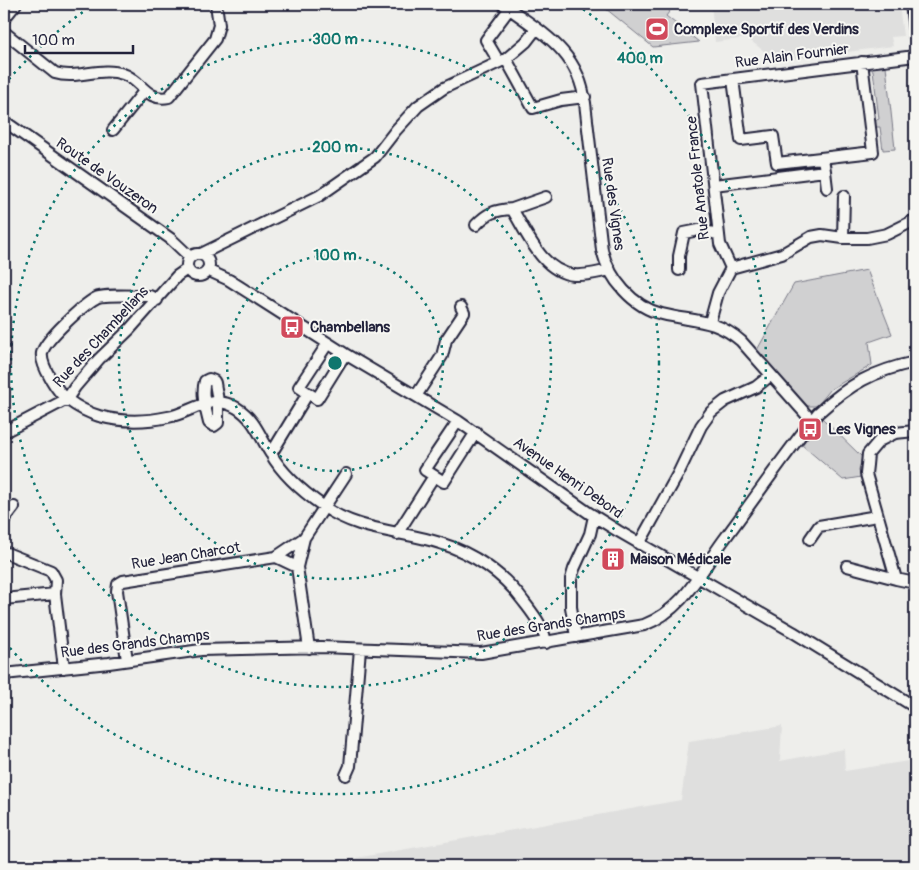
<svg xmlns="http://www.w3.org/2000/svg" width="919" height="870" font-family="Pangolin,sans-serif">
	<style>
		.built { fill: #dfdfde }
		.green { fill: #d0d0d1; stroke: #797986 }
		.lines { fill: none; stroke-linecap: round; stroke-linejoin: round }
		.minor-casing { stroke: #22223b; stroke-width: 14 }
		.minor { stroke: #f6f6f2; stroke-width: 10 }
		.ring { fill: none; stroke: #0f766e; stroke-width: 2.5; stroke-dasharray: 2.5 5 }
		.labels { text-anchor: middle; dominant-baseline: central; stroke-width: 4; stroke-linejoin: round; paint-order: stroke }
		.poi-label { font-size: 15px; font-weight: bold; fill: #22223b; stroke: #f6f6f2; text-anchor: start }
		.street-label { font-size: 15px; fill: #22223b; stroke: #f6f6f2 }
		.centre { fill: #0f766e; stroke: #f6f6f2; stroke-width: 2.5 }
		.ring-label { font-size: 15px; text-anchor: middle; font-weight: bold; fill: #0f766e; stroke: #f6f6f2; stroke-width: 4; stroke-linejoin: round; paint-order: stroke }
	</style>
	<rect width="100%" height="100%" fill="#eeeeeb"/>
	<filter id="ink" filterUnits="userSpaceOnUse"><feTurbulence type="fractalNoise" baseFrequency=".02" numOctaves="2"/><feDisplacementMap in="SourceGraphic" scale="10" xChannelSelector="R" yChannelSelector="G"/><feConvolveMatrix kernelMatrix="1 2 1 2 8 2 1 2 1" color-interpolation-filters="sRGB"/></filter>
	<g filter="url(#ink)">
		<!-- built -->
		<path class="built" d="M711 4H899L903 36 891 37 893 46 777 61 747 38 715 42Z
			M782 726 780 761 844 749 845 771 915 760V866H311L681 800 689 741Z"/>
		<!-- green -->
		<path class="green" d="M600 4H675L666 16 699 42 653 47Z
			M886 66 895 149 883 150 880 127H874V121L879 119 873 70 869 69V68Z
			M867 270 892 334 869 342 872 365 831 389 817 406H807L757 350 794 284Z
			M822 418 862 457 859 471 861 477 843 480 802 445Z"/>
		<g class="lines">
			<!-- minor casing -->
			<g class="minor-casing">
				<path id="minor" d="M503 4C542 33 579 51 585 103L602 250C609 279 633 307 662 314 694 322 714 318 741 341L812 421
					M911 4 915 39
					M4 19 16 4
					M4 32 55 73C77 80 101 66 123 74 142 80 146 102 169 97L215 39 219 25 216 4
					M506 59 533 108 561 100 585 97
					M499 62 486 40 510 8
					M733 79 741 140 773 136 777 163 873 152 862 62
					M4 121 171 239 190 257
					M113 130 145 90
					M825 171 827 188
					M714 185 825 171 823 158
					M512 209 546 197
					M476 225C487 213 495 210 512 209 527 233 542 272 574 275 586 276 599 272 610 270
					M843 238 844 196
					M201 254 319 196 375 157 396 130 418 106 444 88 506 59 526 42 536 29
					M187 265a11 11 0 1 1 22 0a11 11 0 1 1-22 0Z
					M731 268 720 244 702 83 915 56
					M207 270 229 280 345 354 458 421 589 513 618 531 793 632 915 707
					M679 270V256L684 233 699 230 718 234
					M157 300 150 296C139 296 103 294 96 298 83 305 45 340 42 353 40 365 58 393 68 400 76 406 89 413 99 416 121 422 145 422 168 417 194 412 210 392 237 408 255 419 260 437 271 454 283 475 303 492 323 506 358 532 401 530 440 543 473 553 504 574 524 602 533 614 544 627 546 643
					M710 322 718 293 731 268 782 254 811 237 822 235 843 238H867L887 234 915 220
					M328 343 299 387 317 399 345 354
					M209 379 214 381 215 383 218 401V423L214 426 209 423C206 410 201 394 205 381Z
					M416 396 442 356 446 340 464 313 461 307
					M458 421 425 470 444 482 476 432
					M915 431 895 433 879 441 868 454 867 465 866 474 896 579 915 583
					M4 432 67 399 75 387 99 359 129 330 177 276 187 269
					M271 454 308 393
					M4 520 14 507
					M397 534 434 476
					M810 539 819 526 877 516
					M639 544 678 474 701 426 711 412 725 401 756 387 771 375
					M4 552 51 571 56 580 55 594
					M276 557 304 538
					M847 566 896 579
					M297 567 304 538 346 474
					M4 599 55 594 64 668
					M576 637 571 607V579L574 569 590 534 594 516
					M127 660 117 591 118 584 123 581 276 557 297 567 309 648
					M4 674 109 663 201 650 321 647 481 653 644 625C683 610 699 574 723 541 755 498 785 454 818 413 850 384 873 371 915 362
					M346 775 350 766 360 649"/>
			</g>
			<!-- minor -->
			<use href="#minor" class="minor"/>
		</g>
	</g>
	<!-- distance rings -->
	<g class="ring">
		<circle cx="335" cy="363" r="108"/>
		<circle cx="335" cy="363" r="216"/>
		<circle cx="335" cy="363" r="324"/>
		<path d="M4 85A432 432 0 0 1 93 5M577 5A432 432 0 1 1 4 641"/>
	</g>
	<!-- icons -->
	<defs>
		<g id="stadium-square" transform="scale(1.25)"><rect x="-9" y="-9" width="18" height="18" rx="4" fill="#d1495b" stroke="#f6f6f2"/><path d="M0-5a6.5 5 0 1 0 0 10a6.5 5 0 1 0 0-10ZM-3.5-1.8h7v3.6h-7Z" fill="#fff"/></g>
		<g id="bus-square" transform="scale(1.25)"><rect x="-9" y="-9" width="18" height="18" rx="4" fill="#d1495b" stroke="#f6f6f2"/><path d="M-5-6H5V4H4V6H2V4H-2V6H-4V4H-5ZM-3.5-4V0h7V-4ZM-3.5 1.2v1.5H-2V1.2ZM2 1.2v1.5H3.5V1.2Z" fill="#fff"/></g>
		<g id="building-square" transform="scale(1.25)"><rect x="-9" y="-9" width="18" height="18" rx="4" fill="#d1495b" stroke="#f6f6f2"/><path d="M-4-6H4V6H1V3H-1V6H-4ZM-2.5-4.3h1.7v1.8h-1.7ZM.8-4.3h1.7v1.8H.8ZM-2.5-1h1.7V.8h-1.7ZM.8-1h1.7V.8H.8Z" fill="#fff"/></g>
	</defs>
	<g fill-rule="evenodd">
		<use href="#stadium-square" x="657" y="29"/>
		<use href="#bus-square" x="292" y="327"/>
		<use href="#bus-square" x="810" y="429"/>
		<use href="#building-square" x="613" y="559"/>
	</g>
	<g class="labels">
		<!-- poi labels -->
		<g class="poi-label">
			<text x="674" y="29">Complexe Sportif des Verdins</text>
			<text x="310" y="327">Chambellans</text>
			<text x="828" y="429">Les Vignes</text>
			<text x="630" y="559">Maison Médicale</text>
		</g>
		<!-- street labels -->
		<g class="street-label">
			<text transform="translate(792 56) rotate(-7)">Rue Alain Fournier</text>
			<text transform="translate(107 176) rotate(35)">Route de Vouzeron</text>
			<text transform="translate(698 178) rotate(-96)">Rue Anatole France</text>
			<text transform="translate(613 204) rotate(82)">Rue des Vignes</text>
			<text transform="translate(101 337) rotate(-47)">Rue des Chambellans</text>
			<text transform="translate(568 478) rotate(35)">Avenue Henri Debord</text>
			<text transform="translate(186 556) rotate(-9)">Rue Jean Charcot</text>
			<text transform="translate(551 625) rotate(-9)">Rue des Grands Champs</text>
			<text transform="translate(135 644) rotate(-7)">Rue des Grands Champs</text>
		</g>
	</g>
	<circle cx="335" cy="363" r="8" class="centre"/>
	<g class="ring-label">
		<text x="335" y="44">300 m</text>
		<text x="640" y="63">400 m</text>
		<text x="335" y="152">200 m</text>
		<text x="335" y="260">100 m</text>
	</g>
	<!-- margin -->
	<rect width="919" height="870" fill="none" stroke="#f6f6f2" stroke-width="20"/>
	<rect x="10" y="10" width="899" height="850" fill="none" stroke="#22223b" stroke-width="2" filter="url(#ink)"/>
	<!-- scale -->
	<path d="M25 45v8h108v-8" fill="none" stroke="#22223b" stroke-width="2.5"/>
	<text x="32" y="45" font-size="15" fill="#22223b" stroke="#f6f6f2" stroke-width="4" paint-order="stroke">100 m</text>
</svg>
